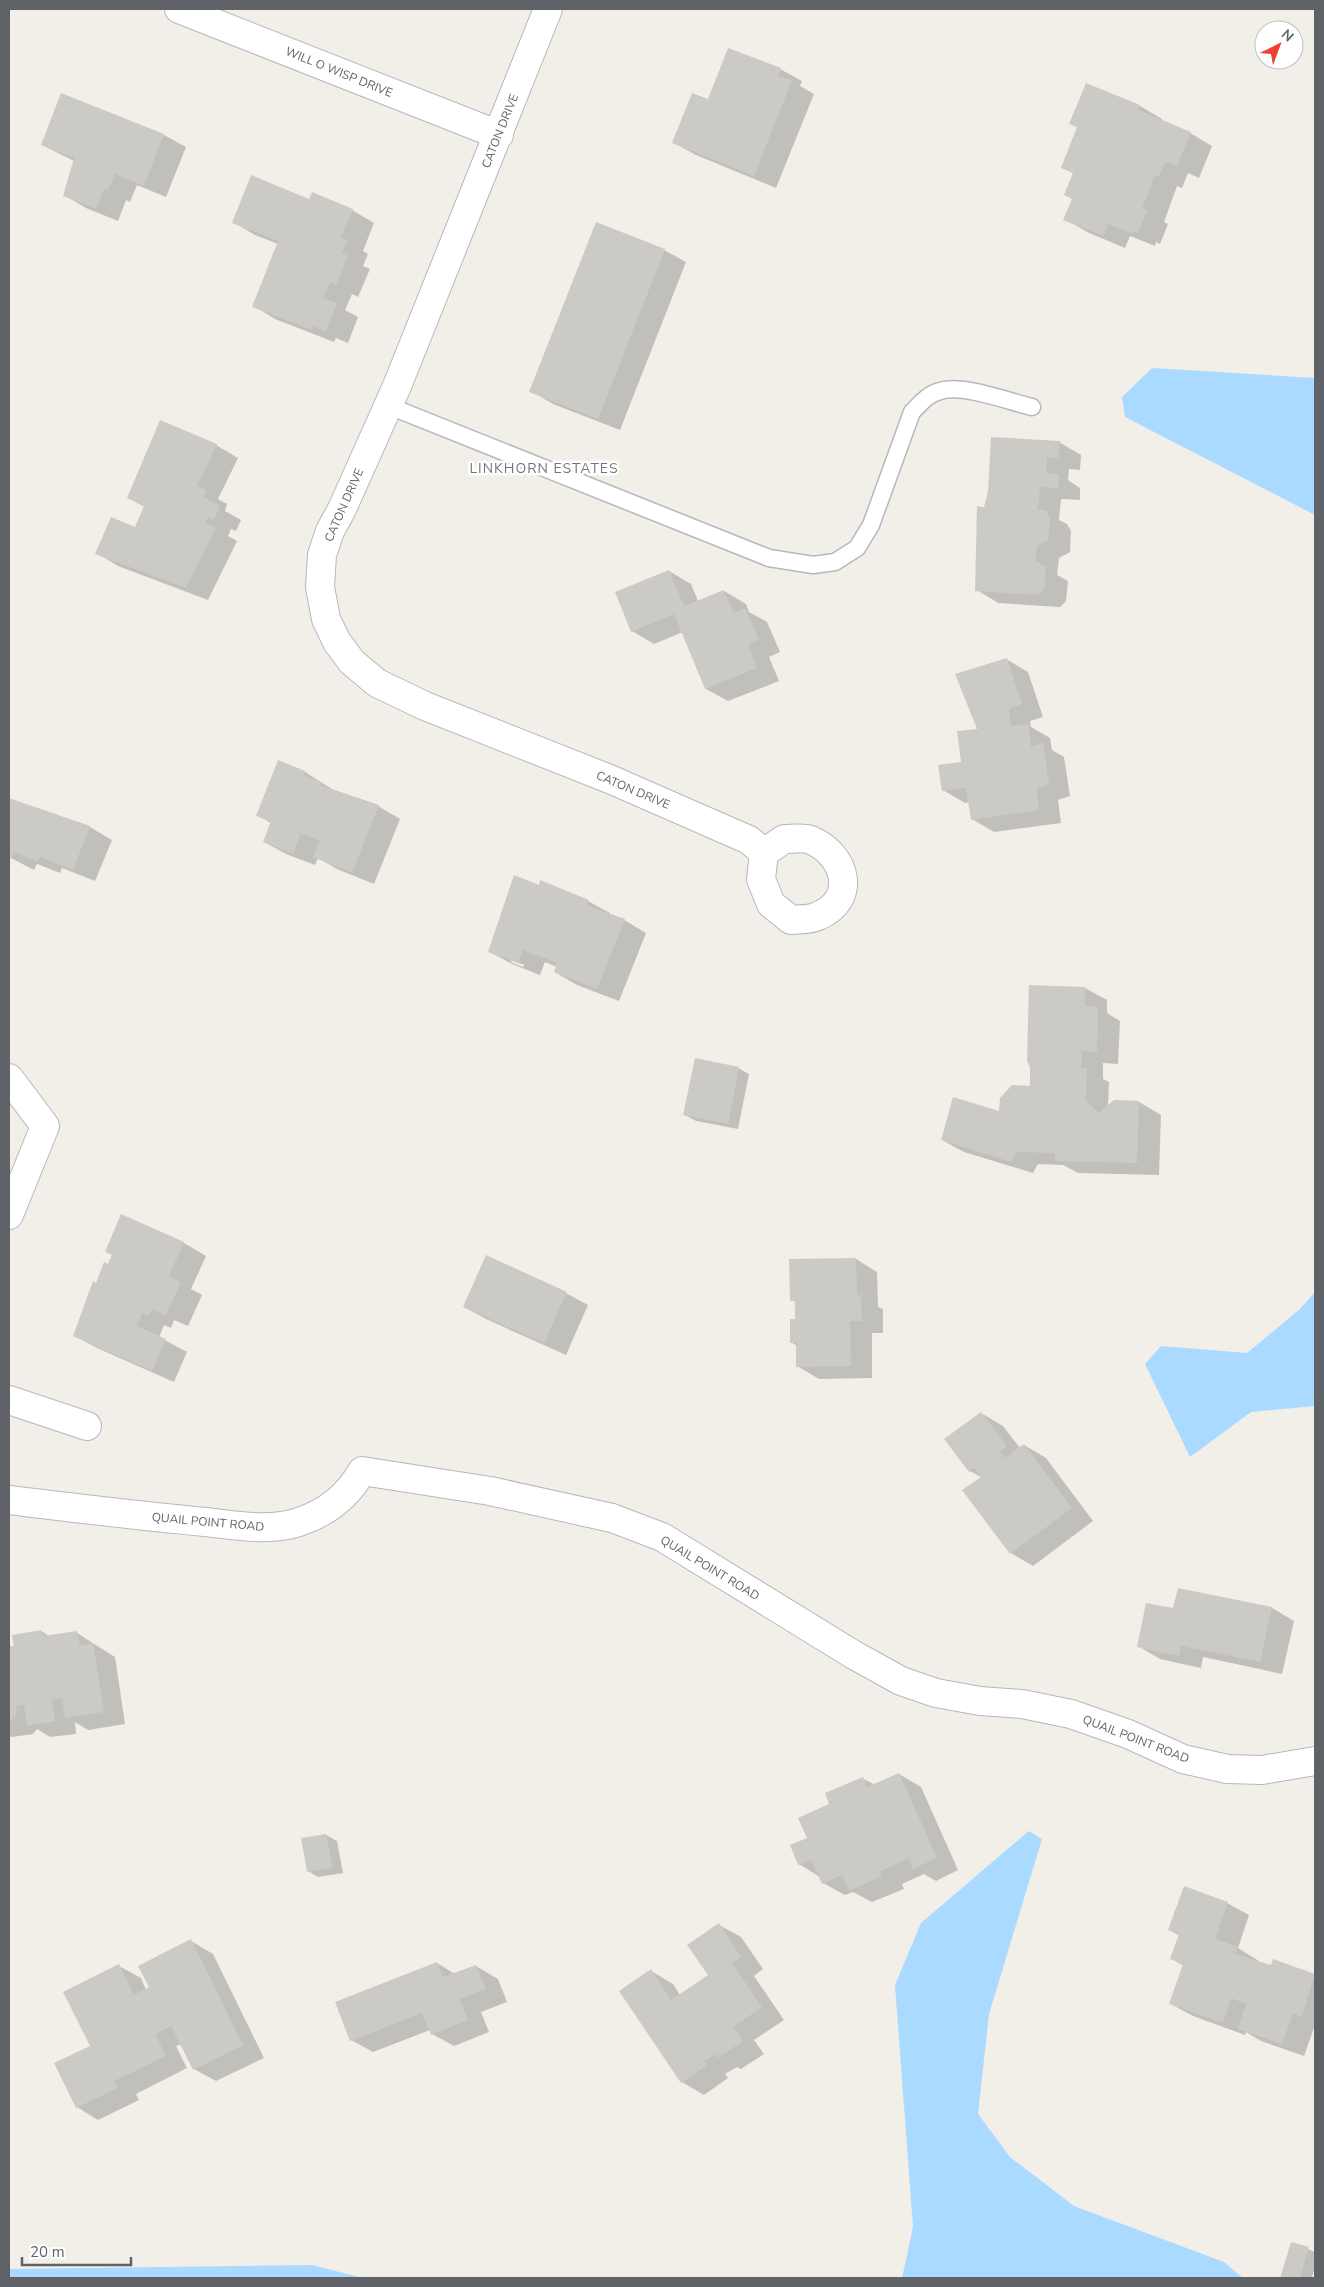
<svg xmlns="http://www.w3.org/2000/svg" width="1324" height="2287" font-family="'Nunito Sans',sans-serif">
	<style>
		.water { fill: #aadaff }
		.shadow { fill: #0003; fill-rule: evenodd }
		.building { fill: #cccac5 }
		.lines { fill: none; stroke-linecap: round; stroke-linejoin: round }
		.service-casing { stroke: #b5b8bc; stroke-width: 19 }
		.minor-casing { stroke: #b5b8bc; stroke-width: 30 }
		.service { stroke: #fff; stroke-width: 16 }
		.minor { stroke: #fff; stroke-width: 28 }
		.labels { text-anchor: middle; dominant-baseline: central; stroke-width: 5; stroke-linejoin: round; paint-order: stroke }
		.street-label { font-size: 12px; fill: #5f6368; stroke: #fff }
		.neighbourhood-label { font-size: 14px; letter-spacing: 1px; fill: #70757a; stroke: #fff }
	</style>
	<rect width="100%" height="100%" fill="#f1efe8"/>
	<!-- water -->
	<path class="water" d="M1152 368 1315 378V515L1125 417 1122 397Z
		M1315 1292V1406L1251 1412 1190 1457 1145 1364 1161 1346 1247 1353 1300 1309Z
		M1029 1831 1042 1839 989 2014 978 2114 1010 2157 1074 2206 1224 2262 1243 2278H902L913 2227 895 1985 921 1923Z
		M312 2265 363 2278H9V2269Z"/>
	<!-- shadow -->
	<path class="shadow" d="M780 69 802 81 800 86 814 94 776 188 696 155 674 143 708 101Z
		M1086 84 1140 106 1162 119 1161 121 1190 133 1212 146 1199 178 1188 173 1182 188 1177 186 1164 222 1168 224 1160 244 1156 242 1155 246 1130 236 1125 248 1087 232 1065 219 1073 199 1074 174 1062 167 1078 127Z
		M62 95 164 135 186 147 166 197 137 185 130 202 126 200 118 221 86 208 64 195 74 161 42 145Z
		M310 200 352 210 374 223 363 251 368 254 363 266 370 269 358 297 352 294 345 310 358 317 348 343 336 338 334 342 275 319 254 306 278 244 255 235 233 222Z
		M664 250 686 262 620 430 553 404 531 391Z
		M1059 442 1081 455 1080 470 1069 469 1068 480 1080 488V500L1061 499 1059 520 1067 524 1071 531 1070 552 1059 558 1057 575 1068 581 1066 601 1060 607 998 603 977 590 985 508Z
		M216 445 238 458 218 499 227 504 225 511 241 520 236 531 231 529 228 536 237 541 208 600 118 566 97 553 136 529 145 507 128 498Z
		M669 571 691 584 698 601 724 591 746 604 749 612 767 622 780 652 769 657 779 681 728 701 706 689 683 632 654 644 632 631Z
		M1006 659 1028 672 1043 717 1030 721 1031 727 1050 738 1052 750 1064 757 1070 796 1058 800 1061 823 994 832 972 819 969 802 965 803 943 790 962 763 978 730Z
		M279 762 305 772 335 791 378 806 400 819 374 884 337 869 318 858 315 865 286 854 264 842 271 823 257 815Z
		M9 800 90 827 112 840 95 881 62 868 60 873 37 864 34 870 9 857Z
		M539 887 588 901 610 913 609 915 624 920 646 933 619 1001 577 985 555 972 557 967 545 962 540 975 512 964 490 952ZM511 960 524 965 523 967 511 962Z
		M1031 986 1085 988 1107 1000V1013L1120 1021 1118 1064 1103 1063V1079L1109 1082 1108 1107 1139 1102 1161 1115 1159 1175 1078 1173 1063 1165 1038 1164 1033 1173 964 1152 942 1140 1000 1113 1031 1087Z
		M738 1068 749 1074 738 1129 696 1121 685 1115Z
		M122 1216 184 1243 206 1256 191 1289 202 1295 188 1326 174 1320 171 1328 164 1325 159 1337 187 1352 174 1382 97 1348 75 1336 96 1285 113 1256Z
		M856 1259 877 1272 878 1307 883 1309V1333H872V1378L819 1379 797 1366V1346L791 1342 796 1320V1302L792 1300Z
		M566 1293 588 1305 566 1355 486 1319 464 1307Z
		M981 1413 1003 1426 1020 1448 1024 1445 1046 1458 1093 1521 1033 1566 1011 1553 981 1477 970 1471Z
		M1272 1608 1294 1621 1282 1674 1203 1657 1201 1668 1160 1659 1138 1646 1174 1610Z
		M41 1631 49 1636 77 1633 115 1657 125 1724 88 1730 75 1722 76 1734 50 1737 37 1729 33 1734 12 1737 9 1736V1648L16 1647Z
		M899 1774 921 1787 958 1870 936 1881 924 1874 902 1884 904 1889 872 1902 853 1892 845 1895 823 1883 820 1877 799 1864 809 1838 831 1805 862 1778 875 1785Z
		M326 1835 337 1841 343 1873 318 1877 308 1871Z
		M1227 1903 1249 1915 1238 1948 1259 1961 1258 1963 1272 1967 1274 1961 1315 1975V2025L1304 2056 1261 2041 1246 2032 1245 2035 1193 2016 1171 2004 1184 1966 1172 1959 1180 1936 1169 1930Z
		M719 1925 741 1937 763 1969 754 1976 784 2020 754 2040 764 2054 741 2069 737 2067 725 2074 728 2078 704 2095 682 2082 651 1971 673 1984 680 1995 709 1976Z
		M191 1941 213 1954 264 2058 216 2081 194 2069 181 2044 176 2046 187 2068 136 2094 139 2100 98 2120 77 2107 91 2046 119 1966 141 1978 146 1990Z
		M437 1963 455 1974 476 1966 498 1979 507 2002 481 2012 489 2032 454 2046 432 2034 430 2030 373 2052 351 2040Z
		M1292 2243 1315 2252V2267L1312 2278H1281Z"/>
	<!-- building -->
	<path class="building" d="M728 48 781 68 778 76 792 80 754 176 672 143 692 93 708 99Z
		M1086 83 1140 105 1138 110 1191 132 1177 166 1165 162 1159 176 1155 175 1142 209 1147 211 1138 232 1134 231 1133 234 1108 224 1103 236 1063 220 1072 199 1064 195 1073 173 1061 168 1077 127 1069 124Z
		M61 93 164 134 144 186 115 174 108 190 104 189 96 209 63 196 74 158 41 145Z
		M251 175 309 199 312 192 353 209 341 238 347 240 342 253 348 256 336 285 330 282 323 298 337 303 326 332 313 326 312 330 252 307 278 241 232 223Z
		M596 222 665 249 598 419 529 392Z
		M160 420 217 444 197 486 206 490 204 497 220 506 214 520 208 517 206 523 216 527 186 588 95 554 111 517 135 527 144 506 127 498Z
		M991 437 1060 441 1058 458 1047 457 1046 473 1059 474 1058 488 1040 487 1038 510H1045L1050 517 1048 540 1037 546 1036 561 1046 567 1044 589 1037 595 975 591 977 506 984 507 988 491Z
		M669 570 684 606 724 590 734 613 745 608 759 640 748 644 757 668 705 689 674 614 631 632 615 592Z
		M1007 658 1022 704 1009 709 1011 726 1029 724 1031 747 1043 743 1049 784 1037 788 1039 810 971 820 966 788 942 791 938 765 961 762 957 731 977 729 955 674Z
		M278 760 305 771 304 775 321 782 320 785 379 805 352 873 313 857 320 841 301 833 293 854 263 842 271 821 256 816Z
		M9 798 90 826 73 870 40 857 37 861 14 852 12 858 9 857Z
		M514 875 539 885 540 880 589 900 587 904 594 908 625 919 597 989 554 972 557 963 523 950 518 963 488 952Z
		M1029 985 1085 987V1006L1098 1007 1097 1052 1082 1051 1081 1069 1087 1068 1086 1101 1099 1113 1114 1100 1139 1101 1137 1163 1055 1161V1153L1016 1152 1011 1162 941 1140 953 1097 999 1111 1000 1098 1012 1085 1030 1086V1067L1027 1061Z
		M695 1058 739 1067 728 1124 683 1115Z
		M121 1214 184 1242 169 1276 181 1282 166 1315 152 1309 149 1316 142 1313 137 1326 166 1339 152 1371 73 1336 93 1281 96 1283 104 1262 108 1264 112 1255 105 1252Z
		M486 1255 567 1292 544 1343 463 1307Z
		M856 1258 857 1295H861L862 1321H850L851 1366 796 1367V1343H790V1319H795V1300L790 1301 789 1259Z
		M981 1412 1007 1446 1000 1451 1005 1458 1024 1444 1072 1508 1010 1554 962 1490 981 1477 974 1468 969 1472 944 1439Z
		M1178 1588 1272 1607 1260 1662 1181 1646 1179 1656 1137 1647 1146 1603 1173 1608Z
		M41 1630 43 1636 77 1631 80 1646 93 1643 104 1712 65 1718 62 1698 52 1700 55 1721 27 1726 24 1705 16 1706 17 1714 9 1722V1646H14L12 1635Z
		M899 1773 937 1858 913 1869 909 1858 880 1871 882 1876 849 1891 842 1875 822 1884 811 1860 798 1865 790 1845 807 1838 798 1818 829 1804 825 1793 863 1777 867 1787Z
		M326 1834 333 1868 307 1872 301 1838Z
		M1184 1886 1228 1902 1215 1939 1238 1947 1235 1954 1271 1965 1273 1959 1315 1974 1302 2017 1293 2014 1282 2044 1238 2029 1246 2004 1231 1998 1223 2023 1169 2004 1183 1964 1170 1959 1179 1934 1168 1930Z
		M719 1923 741 1957 732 1963 762 2007 733 2027 743 2041 718 2058 716 2054 704 2061 707 2065 681 2083 619 1991 651 1969 671 2000 708 1975 687 1945Z
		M191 1939 243 2045 193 2070 171 2026 155 2034 166 2056 114 2081 118 2088 76 2108 54 2063 90 2046 63 1992 119 1964 134 1995 149 1987 138 1966Z
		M437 1962 443 1977 476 1965 486 1989 460 1999 468 2020 431 2035 422 2013 350 2041 335 2002Z
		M1291 2242 1309 2247 1300 2278H1280Z"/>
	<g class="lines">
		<!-- service casing -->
		<g class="service-casing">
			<path id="service" d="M389 406 769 558 813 565 835 562 857 548 871 525 912 412C921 403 928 394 940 391 964 384 1007 401 1032 407"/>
		</g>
		<!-- minor casing -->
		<g class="minor-casing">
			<path id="minor" d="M179 9 499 135
				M548 9 397 386 342 509 330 531 322 555 320 587 326 619 337 642 352 662 377 683 425 706 612 780 749 840 764 853
				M784 839C792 839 804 837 811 840 846 855 858 899 818 916 810 920 799 919 791 920L771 904 761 879 764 853Z
				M9 1078 45 1126 9 1215
				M9 1400 87 1426
				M9 1500C74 1508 139 1516 205 1522 235 1525 269 1532 299 1522 326 1513 348 1496 362 1471L490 1491 612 1518 662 1537 854 1655 901 1681 936 1693 980 1701 1022 1704 1071 1714 1128 1734 1183 1759 1227 1769 1262 1770 1315 1761"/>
		</g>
		<!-- service -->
		<use href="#service" class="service"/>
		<!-- minor -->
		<use href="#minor" class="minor"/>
	</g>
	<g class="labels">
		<!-- street labels -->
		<g class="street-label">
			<text transform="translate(339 72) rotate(22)">WILL O WISP DRIVE</text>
			<text transform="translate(500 131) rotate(-68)">CATON DRIVE</text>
			<text transform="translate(344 505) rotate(-66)">CATON DRIVE</text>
			<text transform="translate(633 790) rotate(23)">CATON DRIVE</text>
			<text transform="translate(208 1522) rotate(5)">QUAIL POINT ROAD</text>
			<text transform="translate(710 1568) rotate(31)">QUAIL POINT ROAD</text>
			<text transform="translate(1136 1739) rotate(21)">QUAIL POINT ROAD</text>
		</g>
		<!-- neighbourhood labels -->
		<g class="neighbourhood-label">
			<text x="544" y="468">LINKHORN ESTATES</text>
		</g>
	</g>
	<!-- border -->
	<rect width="1324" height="2287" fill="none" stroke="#5f6368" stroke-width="20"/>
	<!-- north arrow -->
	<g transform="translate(1279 45) rotate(42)"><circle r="24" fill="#ffffff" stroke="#bfc1c3"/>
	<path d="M0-4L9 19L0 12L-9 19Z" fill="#ea4335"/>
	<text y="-8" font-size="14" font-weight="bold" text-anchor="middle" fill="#5f6368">N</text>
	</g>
	<!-- scale -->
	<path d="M22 2257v8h109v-8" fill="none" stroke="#5f6368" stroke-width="2.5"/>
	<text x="30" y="2257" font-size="15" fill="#5f6368" stroke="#ffffff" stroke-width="4" paint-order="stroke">20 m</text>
</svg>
